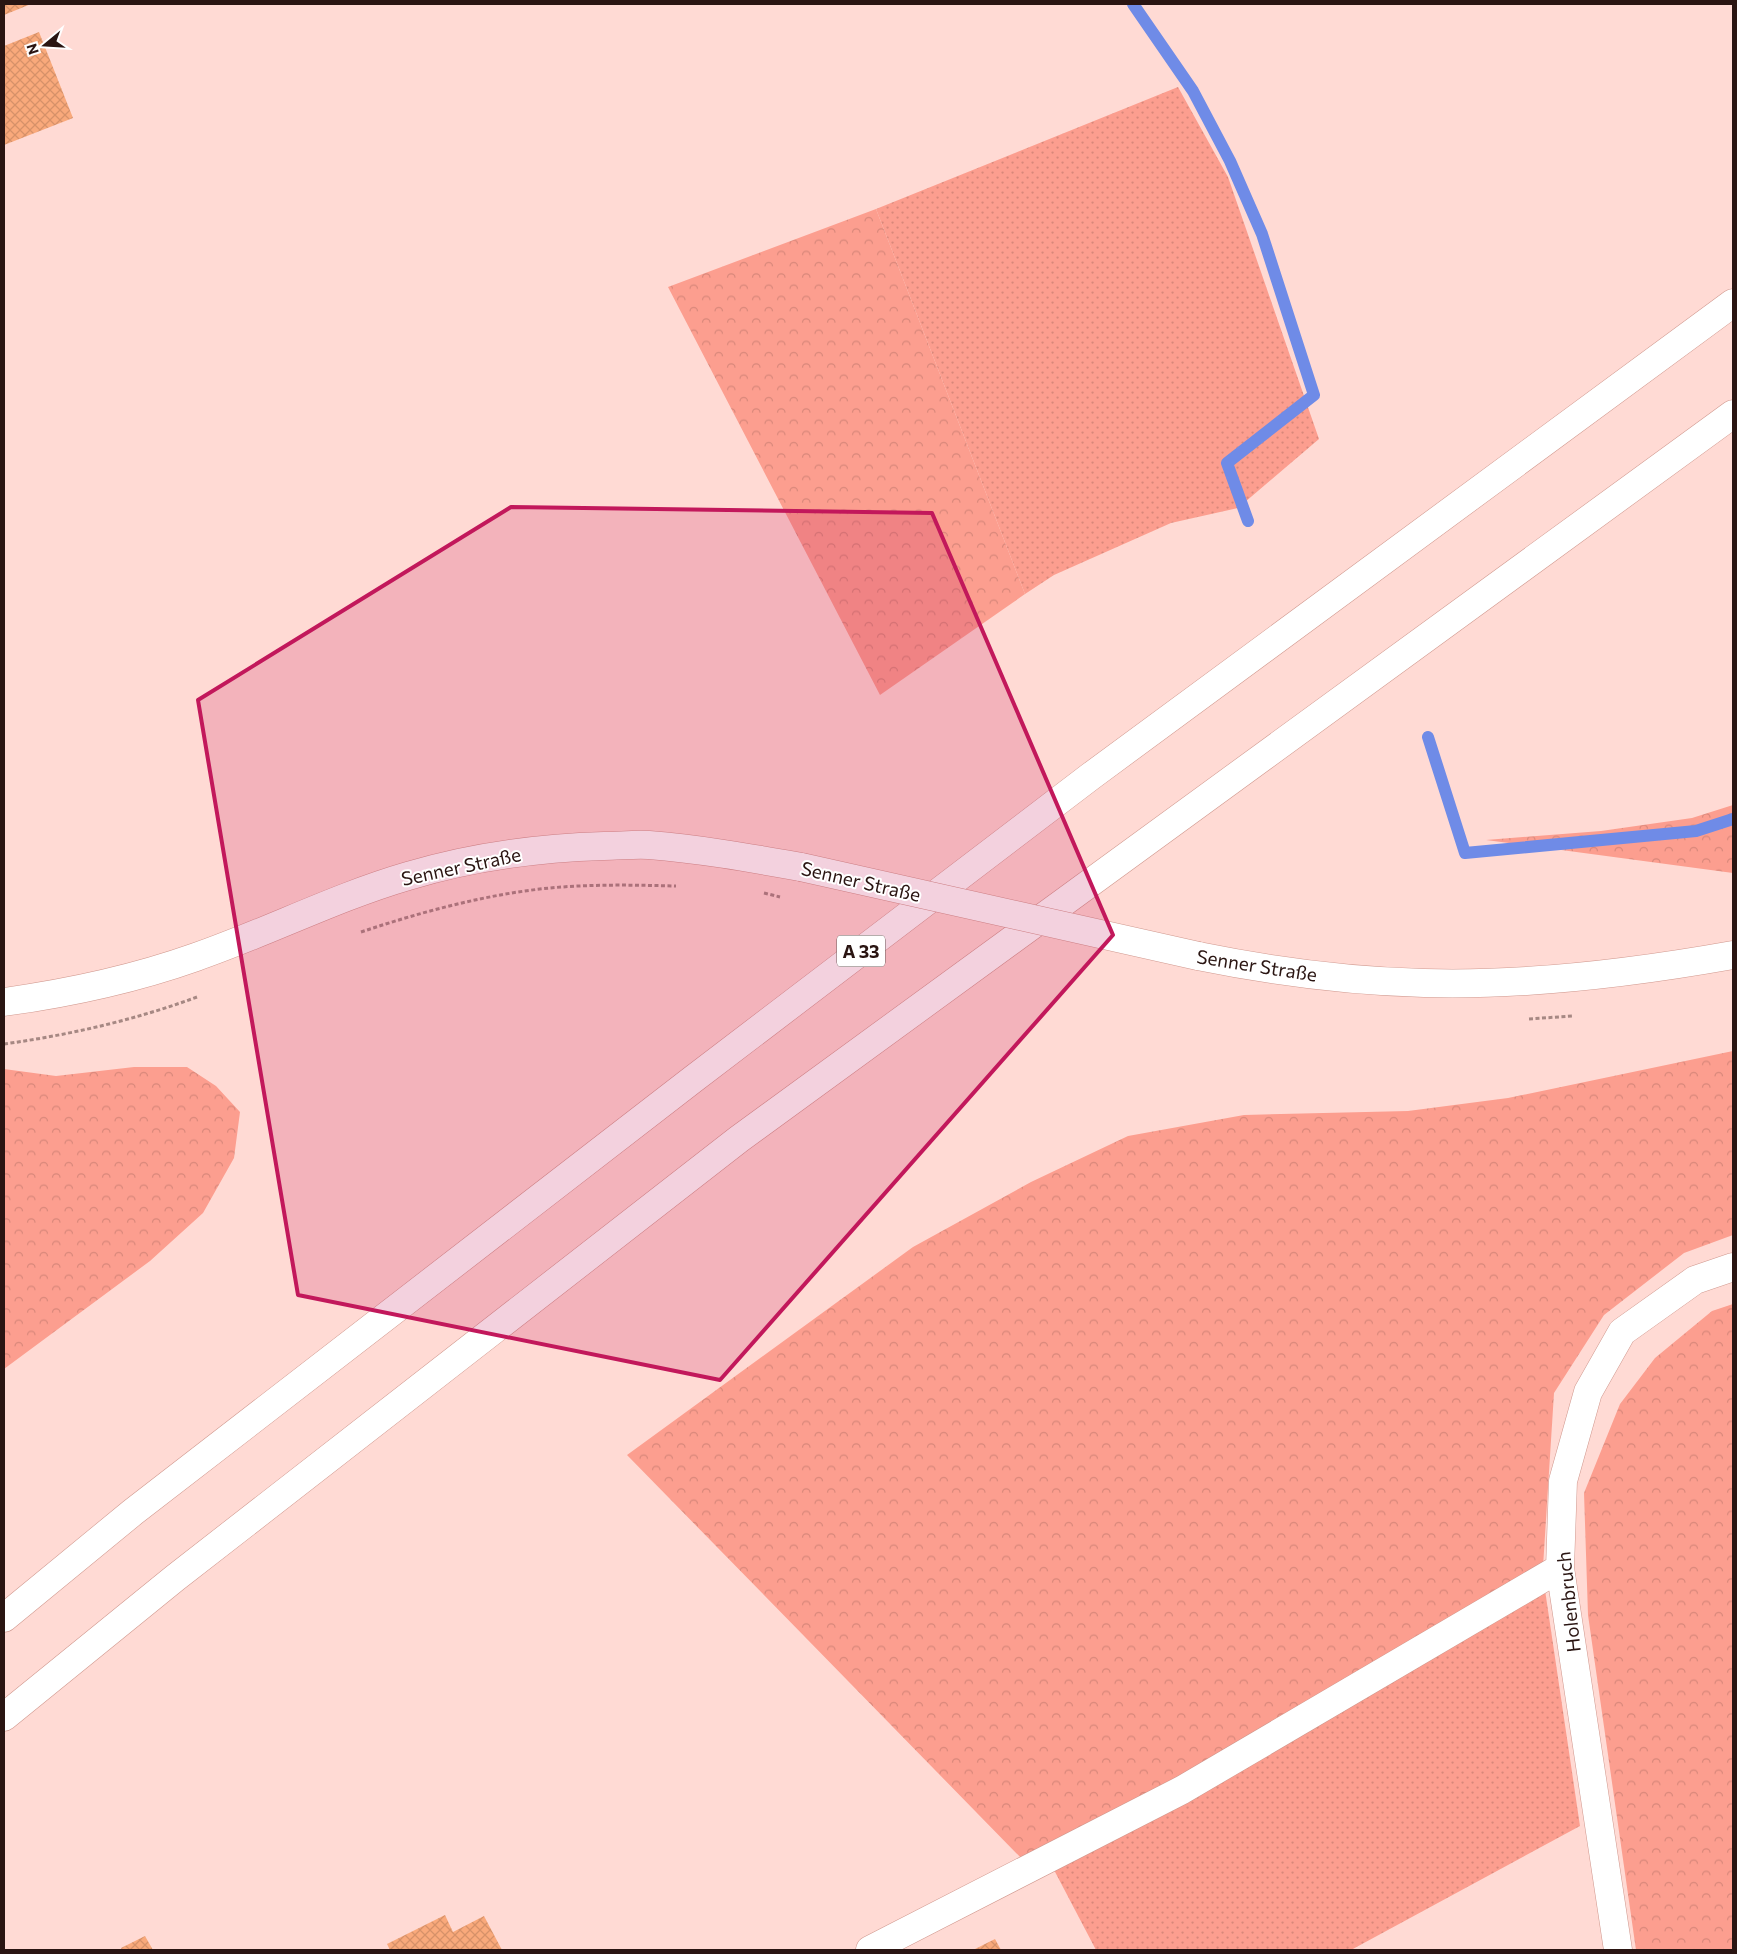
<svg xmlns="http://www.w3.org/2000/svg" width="1737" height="1954" font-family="Commissioner,sans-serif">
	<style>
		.grass { fill: url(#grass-dots) }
		.forest { fill: url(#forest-crowns) }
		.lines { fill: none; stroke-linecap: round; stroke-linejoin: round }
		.stream { stroke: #6f8be7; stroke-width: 12 }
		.building { fill: url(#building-cross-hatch) }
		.minor-casing { stroke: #d0988e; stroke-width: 29 }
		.highway-casing { stroke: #d0988e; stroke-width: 29 }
		.path { stroke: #a68883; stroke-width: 3; stroke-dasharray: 4 2.5; stroke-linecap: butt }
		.minor { stroke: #fff; stroke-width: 28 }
		.highway { stroke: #fff; stroke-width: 28 }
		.minor-bridge-casing { stroke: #d0988e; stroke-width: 29; stroke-linecap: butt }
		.path-bridge { stroke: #a68883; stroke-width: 3; stroke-dasharray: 4 2.5; stroke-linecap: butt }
		.minor-bridge { stroke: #fff; stroke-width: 28 }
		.marked { fill: #c2185b; fill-opacity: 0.2; stroke: #c2185b; stroke-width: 4; stroke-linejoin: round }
		.labels { text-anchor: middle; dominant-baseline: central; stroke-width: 4; stroke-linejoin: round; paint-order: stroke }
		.shield { fill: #fff; stroke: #6a5b59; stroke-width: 1 }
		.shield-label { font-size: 18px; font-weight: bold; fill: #2a1512 }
		.street-label { font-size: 19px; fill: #2a1512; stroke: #fff }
	</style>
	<defs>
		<pattern id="grass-dots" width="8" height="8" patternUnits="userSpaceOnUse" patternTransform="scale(1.25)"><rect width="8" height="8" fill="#fc9e8f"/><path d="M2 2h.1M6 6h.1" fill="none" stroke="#d8877a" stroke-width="1.8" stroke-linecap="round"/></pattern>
		<pattern id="forest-crowns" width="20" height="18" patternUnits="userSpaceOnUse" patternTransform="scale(1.25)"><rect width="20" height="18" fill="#fc9e8f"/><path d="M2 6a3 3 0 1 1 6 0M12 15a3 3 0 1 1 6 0" fill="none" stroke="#d8877a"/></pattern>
		<pattern id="building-cross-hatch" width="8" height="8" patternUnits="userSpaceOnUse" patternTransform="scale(1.25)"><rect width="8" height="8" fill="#f9a97b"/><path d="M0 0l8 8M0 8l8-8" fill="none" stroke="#d69169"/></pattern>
	</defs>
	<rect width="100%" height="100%" fill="#ffdad4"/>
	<!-- grass -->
	<path class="grass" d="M1178 87 1228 177 1319 439 1238 508 1171 523 1054 575 1025 594 876 209Z
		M1545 1590 1580 1826 1351 1950H1096L1053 1868Z"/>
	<!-- forest -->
	<path class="forest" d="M876 209 1025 594 880 695 668 287Z
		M1733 805V873L1486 840 1601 831 1692 818Z
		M1733 1051V1235L1684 1253 1604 1315 1554 1393 1543 1567 1173 1780 1022 1859 627 1455 913 1247 1031 1182 1128 1136 1244 1115 1408 1111 1508 1098Z
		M134 1067H187L216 1086 240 1112 234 1158 203 1213 150 1261 4 1369V1069L56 1076Z
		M1733 1304V1950H1636L1588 1615 1584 1493 1620 1404 1655 1358 1712 1311Z"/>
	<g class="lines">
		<!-- stream -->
		<path class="stream" d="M1133 4 1193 91 1230 161 1262 234 1314 395 1227 463 1248 521
			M1428 737 1465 853 1696 831 1733 819"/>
	</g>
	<!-- building -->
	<path class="building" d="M4 4H31L4 15Z
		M39 32 73 118 4 145V46Z
		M445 1915 453 1932 484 1916 502 1950H390L387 1944Z
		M145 1936 153 1950H122L121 1948Z
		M995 1939 1001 1950H973Z"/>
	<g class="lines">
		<!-- minor casing -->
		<g class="minor-casing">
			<path id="minor" d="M1198 956C1272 971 1348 981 1424 983 1527 986 1632 973 1733 955
				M4 1002C69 993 134 979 196 957 268 932 336 897 408 876 471 857 539 848 604 846 619 846 634 844 649 845 700 849 750 858 801 867
				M870 1950 1182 1790 1560 1568
				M1618 1950 1560 1568 1563 1481 1588 1392 1622 1332 1695 1280 1733 1267"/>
		</g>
		<!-- highway casing -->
		<g class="highway-casing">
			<path id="highway" d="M4 1618 133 1512 692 1080 1091 776 1733 303
				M4 1717 175 1578 739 1139 1733 414"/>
		</g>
		<!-- path -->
		<path class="path" d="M361 932C421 912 487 894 550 888 592 884 634 885 676 886
			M1529 1019 1572 1016
			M4 1044C69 1035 135 1020 197 997"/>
		<!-- minor -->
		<use href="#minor" class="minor"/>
		<!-- highway -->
		<use href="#highway" class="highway"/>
		<!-- minor-bridge casing -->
		<g class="minor-bridge-casing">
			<path id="minor-bridge" d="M801 867 1198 956"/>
		</g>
		<!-- path-bridge -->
		<path class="path-bridge" d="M764 893 780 897"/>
		<!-- minor-bridge -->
		<use href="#minor-bridge" class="minor-bridge"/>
	</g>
	<!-- marked area -->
	<path class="marked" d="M511 507 932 513 1113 935 720 1380 298 1295 198 700Z"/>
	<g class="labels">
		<!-- shield labels -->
		<rect class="shield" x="837" y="935.5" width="48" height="31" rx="4"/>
		<g class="shield-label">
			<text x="861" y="951">A 33</text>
		</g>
		<!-- street labels -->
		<g class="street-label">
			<text transform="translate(461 866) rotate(-12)">Senner Straße</text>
			<text transform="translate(861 881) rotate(13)">Senner Straße</text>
			<text transform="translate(1257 965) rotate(9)">Senner Straße</text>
			<text transform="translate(1568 1602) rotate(-96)">Holenbruch</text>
		</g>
	</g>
	<!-- border -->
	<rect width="1737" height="1954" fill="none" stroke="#2a1512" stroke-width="10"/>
	<!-- north arrow -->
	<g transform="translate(45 45) rotate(252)" stroke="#ffffff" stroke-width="4" paint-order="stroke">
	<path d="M0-4L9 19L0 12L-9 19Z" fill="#2a1512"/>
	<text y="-8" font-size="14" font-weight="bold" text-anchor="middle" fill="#2a1512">N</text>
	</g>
</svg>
